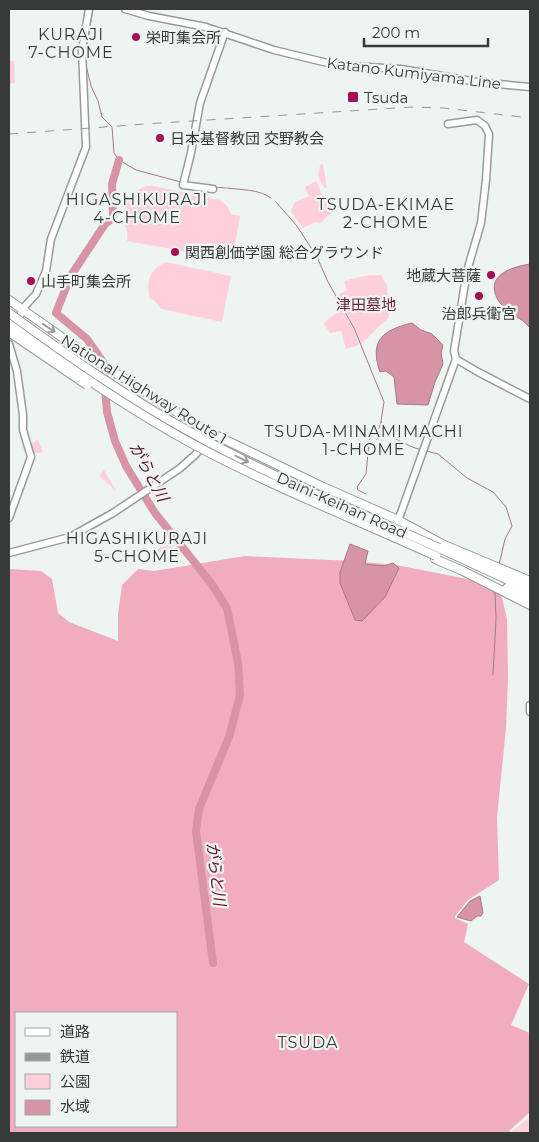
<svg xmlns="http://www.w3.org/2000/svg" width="539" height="1142" font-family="Montserrat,'Noto Sans JP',sans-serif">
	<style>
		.green { fill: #ffd0db }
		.forest { fill: #f1acbf; fill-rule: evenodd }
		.water { fill: #d894a7; stroke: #a87986 }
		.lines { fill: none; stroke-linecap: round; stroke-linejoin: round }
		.stream { stroke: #a87986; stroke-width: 1 }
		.river { stroke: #d894a7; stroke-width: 8 }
		.secondary-casing { stroke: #979c9b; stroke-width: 9 }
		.highway-casing { stroke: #979c9b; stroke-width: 10 }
		.secondary { stroke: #fff; stroke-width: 6 }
		.highway { stroke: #fff; stroke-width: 8 }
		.rail { stroke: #949897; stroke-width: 1; stroke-dasharray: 9 9; stroke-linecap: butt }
		.highway-bridge-casing { stroke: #979c9b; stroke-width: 10; stroke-linecap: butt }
		.highway-bridge { stroke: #fff; stroke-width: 8 }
		.oneway { stroke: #9c9c9c }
		.poi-dot { fill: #a31153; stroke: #eef4f2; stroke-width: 2 }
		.labels { text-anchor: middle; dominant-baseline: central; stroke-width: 4.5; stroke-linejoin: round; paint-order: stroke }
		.poi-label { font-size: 15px; fill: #383a39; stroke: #eef4f2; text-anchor: start }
		.street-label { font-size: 15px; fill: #383a39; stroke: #eef4f2 }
		.park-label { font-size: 15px; fill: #722340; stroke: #eef4f2 }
		.neighbourhood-label { font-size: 16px; letter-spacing: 1px; fill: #383a39; stroke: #eef4f2 }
		.water-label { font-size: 16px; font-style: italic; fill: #621333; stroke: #eef4f2 }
	</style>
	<rect width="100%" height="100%" fill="#eef4f2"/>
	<!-- green -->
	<path class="green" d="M9 61H14L15 83 9 84Z
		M323 164 327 188H324L318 176 320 165Z
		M316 181 331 214 320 223 315 222 303 228 291 212 294 203 309 196 305 187Z
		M146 186H152L220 200 227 206 231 214 240 216 233 256 230 258 221 256 220 258 127 241C129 229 124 227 124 217 123 202 132 191 146 186Z
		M289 246 303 247 306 252 292 257Z
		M166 262 231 276 222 322 161 309 154 300 150 299C145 282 150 269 166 262Z
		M371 275H381L387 285 389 317 361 344 352 323 338 295 347 290 344 281 359 277Z
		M342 309 353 327 359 345 346 349 341 331 330 333 324 324 327 320Z
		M38 439 43 452 32 454 29 446Z
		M104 470 115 489 116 491 99 476Z
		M168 545 182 552 152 553 161 547Z
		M530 1117V1133H511V1132Z"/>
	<!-- forest -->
	<path class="forest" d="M245 556 352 561 396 565 488 583 501 594 507 619 508 677 506 728 497 817 499 880 468 900 455 916V918L468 924 464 942 529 984 511 1025 530 1033V1112L510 1130 509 1133H9V569L41 571 52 579 58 613 69 622 118 641V614L122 585 138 569 154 571ZM16 1013H176V1126H16Z"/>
	<!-- water -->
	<path class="water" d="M530 264V328C527 325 525 322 522 320 517 317 512 316 508 312 504 309 501 304 498 300 484 275 512 267 530 264Z
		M412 323 421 330 432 334 443 345 441 353 443 364 435 382 428 405 397 404 394 377 386 371 380 372C369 340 383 330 412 323Z
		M350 544 368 551 365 564 384 566 393 563 399 568 385 597 362 621 355 620 340 583V572Z
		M480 896 483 913 481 916H477L471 921 457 917 470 901Z"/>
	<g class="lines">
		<!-- stream -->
		<path class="stream" d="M93 9 88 38 86 65 91 86 98 101 102 117 112 127 114 153 119 160 136 170 181 182
			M214 187 226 188
			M227 188C241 190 259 189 271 198
			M276 202 297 226 317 257 328 282 354 328 384 402 381 421 384 434C397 438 408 447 422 450
			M369 440 379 428 381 422
			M426 451 438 454 467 478 493 492 506 507 512 526 505 539 499 565
			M366 494 358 490 357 487 366 474 369 443
			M493 675 496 619 495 591"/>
		<!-- river -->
		<path class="river" d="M119 160 112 184 113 218 105 224 70 277 56 313 87 339 103 362 107 412 115 441 126 466 155 513 211 583 227 608 238 663 240 695 229 737 199 809 196 831 213 963"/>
		<!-- secondary casing -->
		<g class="secondary-casing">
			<path id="secondary" d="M125 9 149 16 206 27 274 50 336 65 401 69 477 82 530 87
				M213 189 183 185 191 153 200 103 225 32
				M9 337 25 306 36 294 46 271 51 239 86 147 82 50 89 9
				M9 344 17 371 23 415V430L31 457 9 518
				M456 359 478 372 530 399
				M394 532 456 359 454 351 467 271 481 223 486 180 489 134 485 126 477 120 448 124
				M9 553 70 537 113 513 179 469 195 455 210 437
				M530 705V712"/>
		</g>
		<!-- highway casing -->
		<g class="highway-casing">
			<path id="highway" d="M9 300 90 357 207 431 321 486 398 520 442 544 530 581
				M439 548 530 590
				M435 559 463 571 530 605
				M507 588 530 598"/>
		</g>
		<!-- secondary -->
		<use href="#secondary" class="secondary"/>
		<!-- highway -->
		<use href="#highway" class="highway"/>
		<!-- rail -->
		<path class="rail" d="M9 134 145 124 412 107 444 108 530 118"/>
		<!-- highway-bridge casing -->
		<g class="highway-bridge-casing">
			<path id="highway-bridge" d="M9 313C68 356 128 398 192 433 271 477 356 511 439 548
				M9 324C66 366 126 407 189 442 268 485 353 518 436 556
				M9 332 87 385"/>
		</g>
		<!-- highway-bridge -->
		<use href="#highway-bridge" class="highway-bridge"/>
	</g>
	<!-- one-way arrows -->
	<defs><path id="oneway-shaft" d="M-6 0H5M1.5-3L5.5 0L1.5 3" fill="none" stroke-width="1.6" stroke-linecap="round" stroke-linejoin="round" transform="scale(1.25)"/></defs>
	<g class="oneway">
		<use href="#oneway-shaft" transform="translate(49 328) rotate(34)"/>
		<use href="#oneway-shaft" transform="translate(242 459) rotate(27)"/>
	</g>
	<!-- markers -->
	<g class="poi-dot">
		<circle cx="136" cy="37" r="5"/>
		<rect x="347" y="91" width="12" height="12" rx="2.5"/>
		<circle cx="160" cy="138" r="5"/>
		<circle cx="175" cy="252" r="5"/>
		<circle cx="491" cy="275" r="5"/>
		<circle cx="31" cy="281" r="5"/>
		<circle cx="479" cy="296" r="5"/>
	</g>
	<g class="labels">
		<!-- poi labels -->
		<g class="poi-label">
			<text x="146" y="37">栄町集会所</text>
			<text x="364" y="97">Tsuda</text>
			<text x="170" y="138">日本基督教団 交野教会</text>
			<text x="185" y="252">関西創価学園 総合グラウンド</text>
			<text x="481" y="275" text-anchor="end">地蔵大菩薩</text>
			<text x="41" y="281">山手町集会所</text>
			<text x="479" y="313" text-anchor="middle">治郎兵衛宮</text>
		</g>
		<!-- street labels -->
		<g class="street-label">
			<text transform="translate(414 73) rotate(7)">Katano Kumiyama Line</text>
			<text transform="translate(144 389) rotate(32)">National Highway Route 1</text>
			<text transform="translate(342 505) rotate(24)">Daini-Keihan Road</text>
		</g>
		<!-- park labels -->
		<g class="park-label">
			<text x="366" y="304">津田墓地</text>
		</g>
		<!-- neighbourhood labels -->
		<g class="neighbourhood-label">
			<text x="71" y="34">KURAJI<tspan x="71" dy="18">7-CHOME</tspan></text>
			<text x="137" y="199">HIGASHIKURAJI<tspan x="137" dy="18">4-CHOME</tspan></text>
			<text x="386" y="204">TSUDA-EKIMAE<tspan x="386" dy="18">2-CHOME</tspan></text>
			<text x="364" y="431">TSUDA-MINAMIMACHI<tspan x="364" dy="18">1-CHOME</tspan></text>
			<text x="137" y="538">HIGASHIKURAJI<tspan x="137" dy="18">5-CHOME</tspan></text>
			<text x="308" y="1042">TSUDA</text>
		</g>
		<!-- water labels -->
		<g class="water-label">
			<text transform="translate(149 472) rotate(62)">がらと川</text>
			<text transform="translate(216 874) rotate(83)">がらと川</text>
		</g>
	</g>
	<!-- border -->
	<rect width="539" height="1142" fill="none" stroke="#383a39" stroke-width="20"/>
	<!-- legend -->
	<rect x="15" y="1012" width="162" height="115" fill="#eef4f2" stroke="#a5aaa8"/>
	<rect x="25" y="1028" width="25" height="8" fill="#ffffff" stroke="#a5aaa8"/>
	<text x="60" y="1037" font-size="15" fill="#383a39">道路</text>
	<rect x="25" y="1053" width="25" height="8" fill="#949897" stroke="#a5aaa8"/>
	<text x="60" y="1062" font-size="15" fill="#383a39">鉄道</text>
	<rect x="25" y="1074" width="25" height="15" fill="#ffd0db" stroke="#a5aaa8"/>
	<text x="60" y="1087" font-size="15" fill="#383a39">公園</text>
	<rect x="25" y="1100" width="25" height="15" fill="#d894a7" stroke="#a5aaa8"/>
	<text x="60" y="1112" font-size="15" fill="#383a39">水域</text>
	<!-- scale -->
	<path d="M364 38v8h124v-8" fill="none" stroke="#383a39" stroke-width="2.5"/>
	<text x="372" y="38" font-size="15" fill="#383a39" stroke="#eef4f2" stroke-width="4" paint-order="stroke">200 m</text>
</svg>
